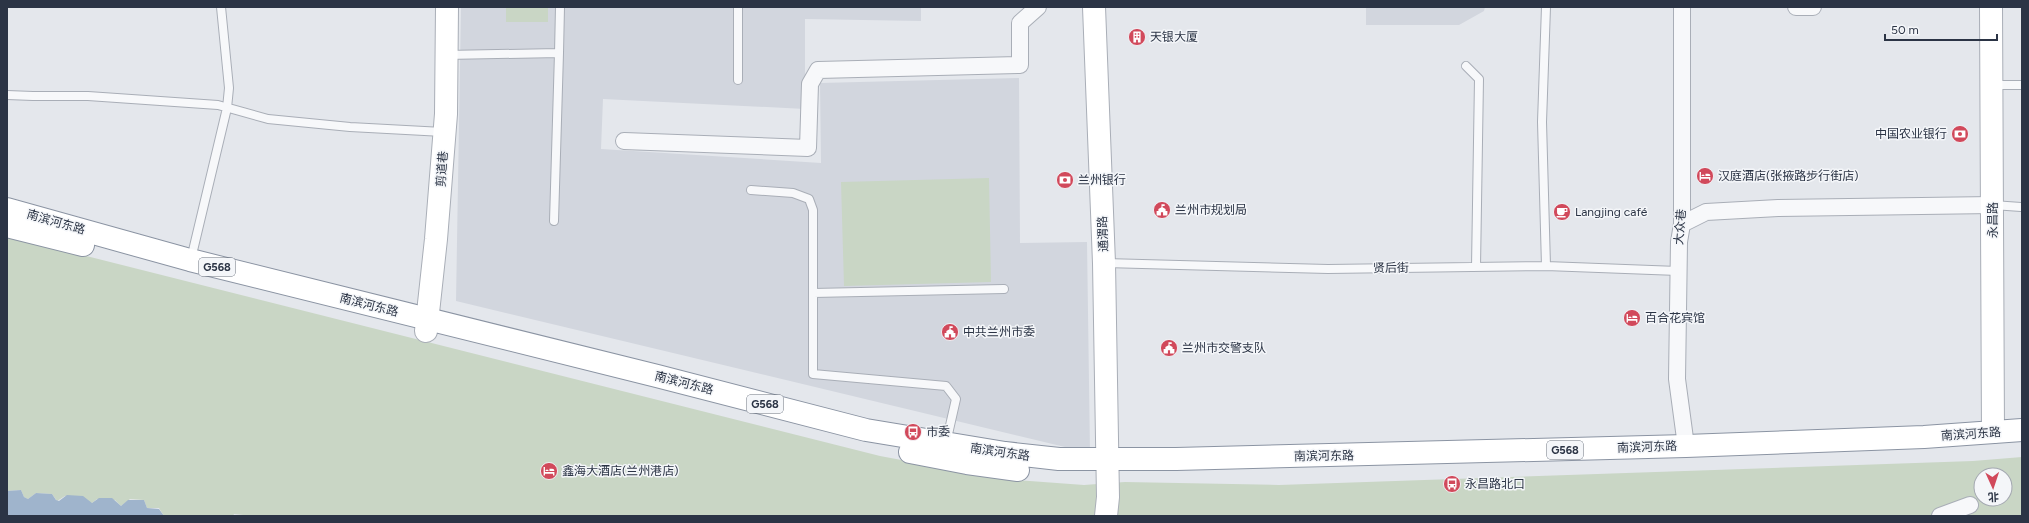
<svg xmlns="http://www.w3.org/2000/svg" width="2029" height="523" font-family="Figtree,'Noto Sans SC',sans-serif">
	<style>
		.built { fill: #d2d6de }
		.green { fill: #c9d6c5; fill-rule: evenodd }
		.water { fill: #9fb4cc }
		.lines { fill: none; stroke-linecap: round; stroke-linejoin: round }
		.lane-casing { stroke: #a9aeb7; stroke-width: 10 }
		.street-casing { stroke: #a9aeb7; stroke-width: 18 }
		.secondary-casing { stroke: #a9aeb7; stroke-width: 24 }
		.highway-casing { stroke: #8b94a3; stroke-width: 24 }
		.lane { stroke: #f7f8fa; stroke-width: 8 }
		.street { stroke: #f7f8fa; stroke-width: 16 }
		.secondary { stroke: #fff; stroke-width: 22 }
		.highway { stroke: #fff; stroke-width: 22 }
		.labels { text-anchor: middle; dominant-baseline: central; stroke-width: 3; stroke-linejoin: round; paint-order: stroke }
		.shield { fill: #f4f6f9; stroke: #676e7b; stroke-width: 1 }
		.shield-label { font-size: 11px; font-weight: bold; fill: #2b3445 }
		.poi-label { font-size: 12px; fill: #2b3445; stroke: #f4f6f9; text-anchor: start }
		.street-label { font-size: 12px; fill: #2b3445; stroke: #f4f6f9 }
	</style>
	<rect width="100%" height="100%" fill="#e4e7ec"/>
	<!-- built -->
	<path class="built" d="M461 7H921V21L805 19V109L603 99 601 149 821 163 820 83 1019 78 1020 243 1087 242 1090 453 456 301Z
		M1366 7H1485L1484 11 1459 25H1366Z"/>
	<!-- green -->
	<path class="green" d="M506 7H548V22H506Z
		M989 178 991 282 844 286 841 182Z
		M7 236 880 456 1003 479 1084 485 1125 482 1279 485 1973 461 2022 457V516H252L234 514 233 516H164L159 508H147L144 500 130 499 121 506 115 500 97 499 92 503 65 496 57 501 52 494 36 493 28 499 24 497 21 490 7 491ZM1981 475H2005V499H1981Z"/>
	<!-- water -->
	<path class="water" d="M21 490 24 497 28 499 36 493 52 494 56 500 59 501 67 495 83 496 92 503 99 498H112L121 506 128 500H144L147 508 159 509 164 516H7V491Z"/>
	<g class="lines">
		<!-- lane casing -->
		<g class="lane-casing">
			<path id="lane" d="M1546 7 1542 122 1546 266
				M446 55 559 53 560 7
				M1466 66 1479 79 1476 267
				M738 80V7
				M1992 85H2022
				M7 95 33 96H88L218 105 268 119 350 127 443 132
				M751 190 793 193 809 199 813 210V374L946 386 956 399 946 443
				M1993 205 2021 207
				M554 221 559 53
				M191 259 227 108 229 88 221 7
				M1105 263 1328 269 1546 266 1678 271
				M813 293 1004 289"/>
		</g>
		<!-- street casing -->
		<g class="street-casing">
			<path id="street" d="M1682 7V224L1679 242 1677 379 1686 446
				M1796 7H1813
				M624 141 808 148 810 84 818 70 1020 65V23L1038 7
				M1682 224 1706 212 1778 208 1993 205
				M1940 516 1970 505"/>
		</g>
		<!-- secondary casing -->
		<g class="secondary-casing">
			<path id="secondary" d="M1094 7 1104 263 1108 497 1106 516
				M1991 7 1993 432
				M426 331 436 239 446 114 447 7"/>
		</g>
		<!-- highway casing -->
		<g class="highway-casing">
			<path id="highway" d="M7 209 190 260 657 376 866 430 1005 453 1059 459H1176L1686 446 1924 437 2022 430
				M7 226 83 245
				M910 452 967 463 1018 470"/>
		</g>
		<!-- lane -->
		<use href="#lane" class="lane"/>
		<!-- street -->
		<use href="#street" class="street"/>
		<!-- secondary -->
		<use href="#secondary" class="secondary"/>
		<!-- highway -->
		<use href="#highway" class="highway"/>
	</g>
	<!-- icons -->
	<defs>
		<g id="building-disc" transform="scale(0.9)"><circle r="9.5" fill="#d1495b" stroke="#f4f6f9"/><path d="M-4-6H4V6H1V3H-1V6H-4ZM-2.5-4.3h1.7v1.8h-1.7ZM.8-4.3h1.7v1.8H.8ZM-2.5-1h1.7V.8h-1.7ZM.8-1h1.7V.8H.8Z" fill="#fff"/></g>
		<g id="bank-disc" transform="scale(0.9)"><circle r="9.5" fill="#d1495b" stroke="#f4f6f9"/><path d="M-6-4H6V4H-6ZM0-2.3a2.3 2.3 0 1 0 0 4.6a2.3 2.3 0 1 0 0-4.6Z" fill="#fff"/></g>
		<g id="hotel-disc" transform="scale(0.9)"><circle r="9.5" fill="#d1495b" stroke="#f4f6f9"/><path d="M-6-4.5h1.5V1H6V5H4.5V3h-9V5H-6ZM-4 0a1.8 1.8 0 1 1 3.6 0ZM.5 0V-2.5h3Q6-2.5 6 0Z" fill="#fff"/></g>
		<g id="civic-disc" transform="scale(0.9)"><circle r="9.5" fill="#d1495b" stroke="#f4f6f9"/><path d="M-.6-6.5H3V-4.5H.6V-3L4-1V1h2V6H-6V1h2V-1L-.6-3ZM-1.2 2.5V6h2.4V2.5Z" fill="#fff"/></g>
		<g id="cafe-disc" transform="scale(0.9)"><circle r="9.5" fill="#d1495b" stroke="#f4f6f9"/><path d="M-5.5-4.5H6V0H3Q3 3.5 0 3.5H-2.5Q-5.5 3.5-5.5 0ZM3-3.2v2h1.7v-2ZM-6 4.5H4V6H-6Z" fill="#fff"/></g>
		<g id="bus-disc" transform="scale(0.9)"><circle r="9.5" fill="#d1495b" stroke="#f4f6f9"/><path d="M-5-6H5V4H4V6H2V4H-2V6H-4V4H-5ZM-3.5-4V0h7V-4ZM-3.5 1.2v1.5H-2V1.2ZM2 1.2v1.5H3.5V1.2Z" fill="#fff"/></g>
	</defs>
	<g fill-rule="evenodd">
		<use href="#building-disc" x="1137" y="37"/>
		<use href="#bank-disc" x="1960" y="134"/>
		<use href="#hotel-disc" x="1705" y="176"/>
		<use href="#bank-disc" x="1065" y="180"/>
		<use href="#civic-disc" x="1162" y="210"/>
		<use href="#cafe-disc" x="1562" y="212"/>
		<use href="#hotel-disc" x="1632" y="318"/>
		<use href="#civic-disc" x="950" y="332"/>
		<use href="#civic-disc" x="1169" y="348"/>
		<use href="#bus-disc" x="913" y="432"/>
		<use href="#hotel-disc" x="549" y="471"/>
		<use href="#bus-disc" x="1452" y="484"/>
	</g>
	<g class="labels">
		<!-- shield labels -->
		<g class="shield">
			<rect x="199" y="258" width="36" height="18" rx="3"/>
			<rect x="747" y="395" width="36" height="18" rx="3"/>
			<rect x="1547" y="441" width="36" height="18" rx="3"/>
		</g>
		<g class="shield-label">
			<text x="217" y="267">G568</text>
			<text x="765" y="404">G568</text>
			<text x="1565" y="450">G568</text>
		</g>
		<!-- poi labels -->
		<g class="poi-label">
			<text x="1150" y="37">天银大厦</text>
			<text x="1947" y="134" text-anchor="end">中国农业银行</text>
			<text x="1718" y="176">汉庭酒店(张掖路步行街店)</text>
			<text x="1078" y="180">兰州银行</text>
			<text x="1175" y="210">兰州市规划局</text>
			<text x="1575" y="212">Langjing café</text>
			<text x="1645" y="318">百合花宾馆</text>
			<text x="963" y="332">中共兰州市委</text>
			<text x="1182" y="348">兰州市交警支队</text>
			<text x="926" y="432">市委</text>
			<text x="562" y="471">鑫海大酒店(兰州港店)</text>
			<text x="1465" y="484">永昌路北口</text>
		</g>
		<!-- street labels -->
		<g class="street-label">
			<text transform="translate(442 169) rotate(-86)">剪道巷</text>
			<text transform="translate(1993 220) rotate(-90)">永昌路</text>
			<text transform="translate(56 222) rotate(16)">南滨河东路</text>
			<text transform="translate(1680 227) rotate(-85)">大众巷</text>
			<text transform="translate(1103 234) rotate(-92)">通渭路</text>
			<text transform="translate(1391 268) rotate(-1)">贤后街</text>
			<text transform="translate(369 305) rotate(14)">南滨河东路</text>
			<text transform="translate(684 383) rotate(14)">南滨河东路</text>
			<text transform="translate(1971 434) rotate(-4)">南滨河东路</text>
			<text transform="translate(1647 447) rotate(-2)">南滨河东路</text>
			<text transform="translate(1000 452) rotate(8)">南滨河东路</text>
			<text transform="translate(1324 456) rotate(-1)">南滨河东路</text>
		</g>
	</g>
	<!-- border -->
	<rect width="2029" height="523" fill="none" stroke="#2b3445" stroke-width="16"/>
	<!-- north arrow -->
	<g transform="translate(1993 487) rotate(177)"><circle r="19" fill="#f4f6f9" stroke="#a4a8b1"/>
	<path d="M0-3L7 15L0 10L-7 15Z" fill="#d1495b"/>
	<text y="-6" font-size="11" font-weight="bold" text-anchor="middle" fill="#2b3445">北</text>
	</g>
	<!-- scale -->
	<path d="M1885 34v6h112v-6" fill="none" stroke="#2b3445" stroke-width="2"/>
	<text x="1891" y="34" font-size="12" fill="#2b3445" stroke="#f4f6f9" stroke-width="3" paint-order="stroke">50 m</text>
</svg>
